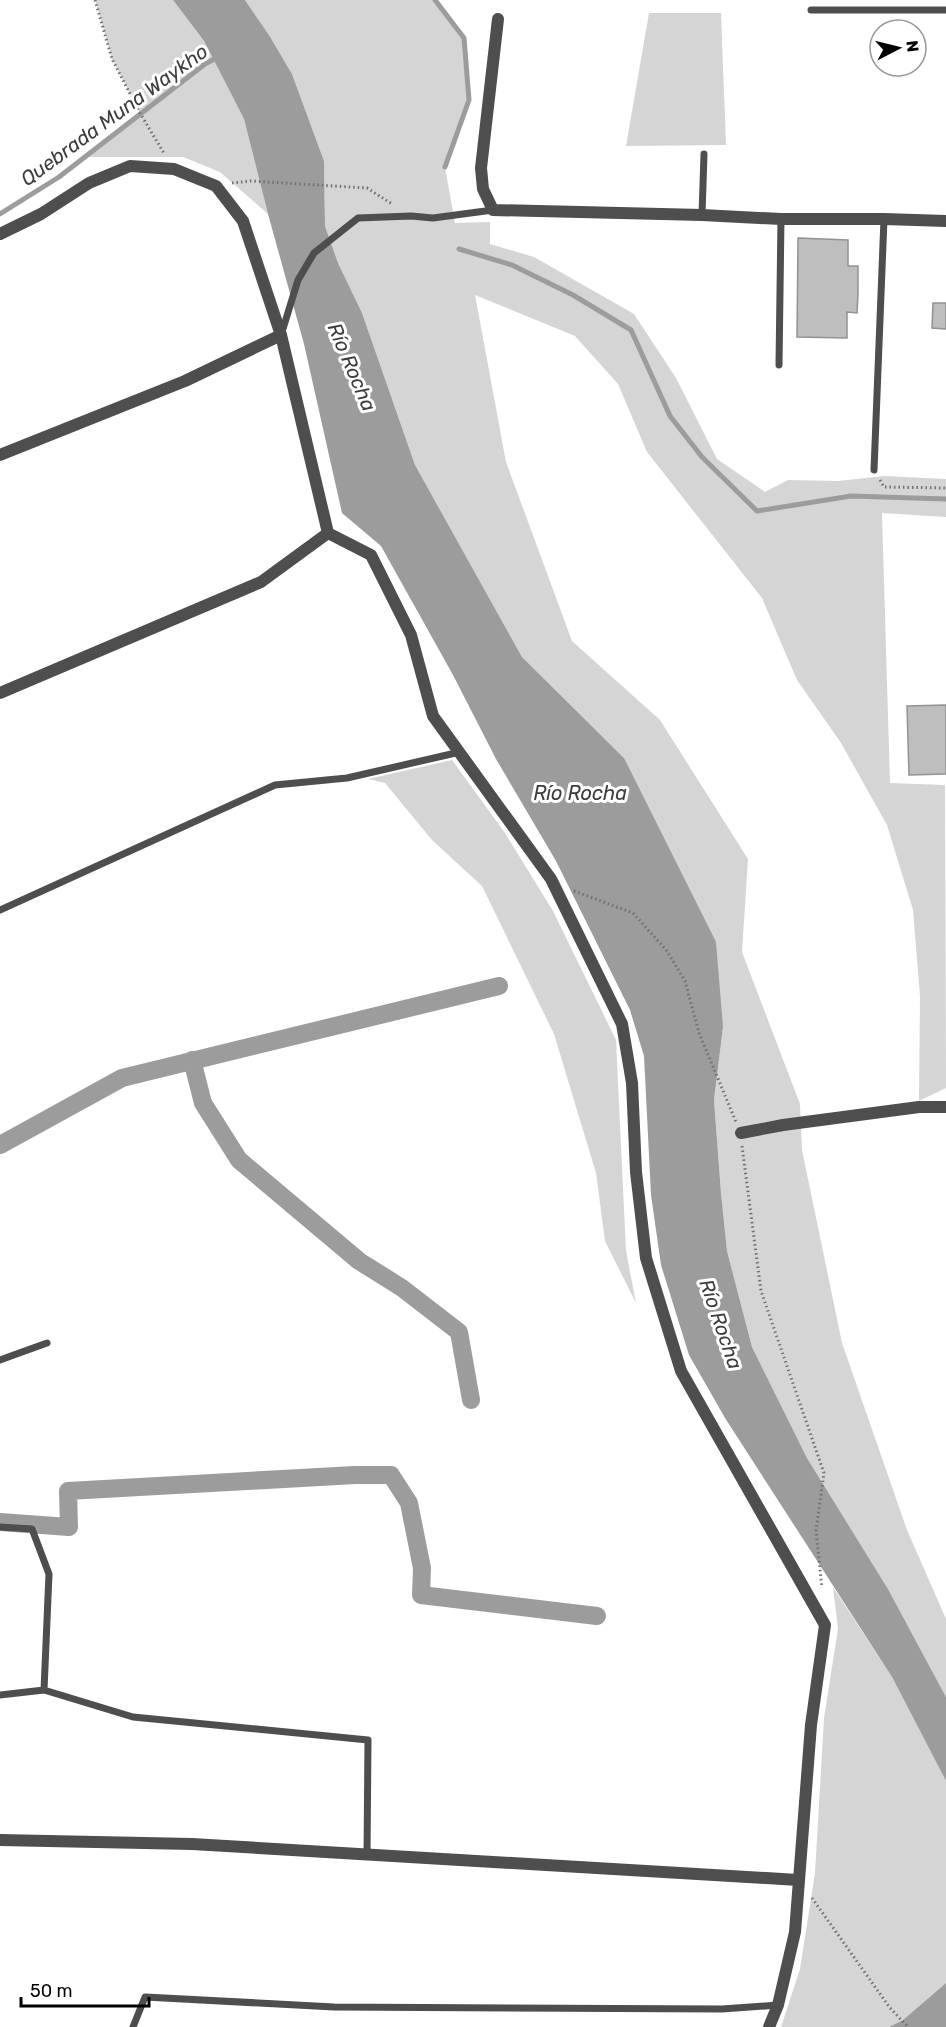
<svg xmlns="http://www.w3.org/2000/svg" width="946" height="2027" font-family="Rubik,sans-serif">
	<style>
		.green { fill: #d5d5d5 }
		.water { fill: #9c9c9c }
		.lines { fill: none; stroke-linecap: round; stroke-linejoin: round }
		.stream { stroke: #9c9c9c; stroke-width: 5 }
		.canal { stroke: #9c9c9c; stroke-width: 18 }
		.building { fill: #bebebe; stroke: #929292; stroke-width: 1.5 }
		.path { stroke: #707070; stroke-width: 3; stroke-dasharray: 1.5 3; stroke-linecap: butt }
		.lane { stroke: #4e4e4e; stroke-width: 7 }
		.street { stroke: #4e4e4e; stroke-width: 12 }
		.labels { text-anchor: middle; dominant-baseline: central; stroke-width: 6; stroke-linejoin: round; paint-order: stroke }
		.water-label { font-size: 20px; font-style: italic; fill: #3d3d3d; stroke: #fff }
	</style>
	<rect width="100%" height="100%" fill="#fff"/>
	<!-- green -->
	<path class="green" d="M95 0H173L204 41 244 119 268 214 220 172 183 157H84L140 113 112 59Z
		M245 0H435L464 38 469 100 445 167 455 223 490 222V244L534 257 634 314 676 378 717 459 765 492 788 480 838 481 884 476 946 479V517L882 513 890 783 945 785 946 1088 919 1101 920 996 913 910 887 825 841 743 797 680 762 598 647 452 618 384 575 336 475 295 506 462 572 641 660 720 748 859 742 952 800 1104 802 1150 842 1343 907 1530 946 1619V1697L888 1589 807 1458 752 1347 727 1251 721 1193 714 1100 723 1027 624 758 522 657 415 465 362 313 338 263 325 226 324 161 292 74 269 35Z
		M649 13H721L726 145 626 146Z
		M452 760 505 833 553 911 616 1040 626 1251 636 1303 605 1241 596 1173 554 1034 482 886 432 840 385 783 368 779Z
		M833 1587 892 1677 946 1781V1983L903 2020 889 2027H781L800 1969 815 1873 824 1718 838 1629Z"/>
	<!-- water -->
	<path class="water" d="M173 0H245L269 35 292 74 324 161 325 226 338 263 362 313 415 465 522 657 624 758 716 942 723 1027 714 1100 721 1193 727 1251 752 1347 807 1458 888 1589 946 1697V1781L892 1677 725 1418 689 1355 661 1265 651 1195 644 1056 630 1010 556 861 496 759 453 675 381 546 342 513 304 344 268 214 244 119 204 41Z
		M946 1983V2027H889L903 2020Z"/>
	<g class="lines">
		<!-- stream -->
		<path class="stream" d="M435 0 464 38 469 100 445 167
			M0 214 59 177 205 64 220 56
			M459 249 512 265 573 295 631 330 670 416 702 457 757 511 851 496 946 499"/>
		<!-- canal -->
		<path class="canal" d="M192 1060 203 1103 239 1160 359 1261 402 1288 459 1332 471 1400
			M0 1145 122 1078 499 986
			M0 1522 69 1527 68 1491 355 1475H391L409 1503 422 1568 421 1595 597 1616"/>
	</g>
	<!-- building -->
	<path class="building" d="M798 238 848 240V266H858V294L857 313 847 312V338L797 337Z
		M933 303H946V329L932 328Z
		M946 705V774L909 775 907 706Z"/>
	<g class="lines">
		<!-- path -->
		<path class="path" d="M95 0 112 59 140 113 165 155
			M232 183 251 181 367 188 392 204
			M880 480 884 487 946 488
			M574 891 633 913 667 951 685 981 699 1033 736 1122
			M742 1146 761 1291 824 1473 816 1531 822 1588
			M812 1898 890 2008 908 2027"/>
		<!-- lane -->
		<path class="lane" d="M811 10H946
			M702 215 704 154
			M282 332 298 280 314 253 358 218 411 216 433 218 493 210
			M779 365 781 219
			M874 470 884 219
			M0 910 275 785 347 778 460 752
			M0 1360 47 1343
			M0 1527 32 1529 49 1574 44 1690
			M0 1695 44 1690 133 1717 368 1740 367 1855
			M133 2027 145 1997 334 2007 722 2009 778 2005"/>
		<!-- street -->
		<path class="street" d="M498 19 481 168 483 189 493 210 702 215 781 219H884L946 221
			M0 234 41 214 89 183 130 166 174 169 216 186 243 221 281 335 328 533 371 555 411 635 433 716 551 879 622 1024 632 1083 636 1172 646 1258 681 1371 825 1625 811 1725 795 1932 778 2005 769 2027
			M0 455 185 381 281 335
			M0 693 261 582 328 533
			M741 1133 783 1125 919 1107H946
			M0 1840 192 1844 798 1880"/>
	</g>
	<g class="labels">
		<!-- water labels -->
		<g class="water-label">
			<text transform="translate(114 115) rotate(-36)">Quebrada Muna Waykho</text>
			<text transform="translate(352 367) rotate(67)">Río Rocha</text>
			<text x="580" y="793">Río Rocha</text>
			<text transform="translate(721 1324) rotate(71)">Río Rocha</text>
		</g>
	</g>
	<!-- north arrow -->
	<g transform="translate(898 48) rotate(83)"><circle r="28" fill="#ffffff" stroke="#999999" stroke-width="1.5"/>
	<path d="M0-4.5L10 22L0 15L-10 22Z" fill="#000000"/>
	<text y="-9" font-size="16" font-weight="bold" text-anchor="middle" fill="#000000">N</text>
	</g>
	<!-- scale -->
	<path d="M21 1997v9h128v-9" fill="none" stroke="#000000" stroke-width="3"/>
	<text x="30" y="1997" font-size="18" fill="#000000" stroke="#ffffff" stroke-width="4.5" paint-order="stroke">50 m</text>
</svg>
